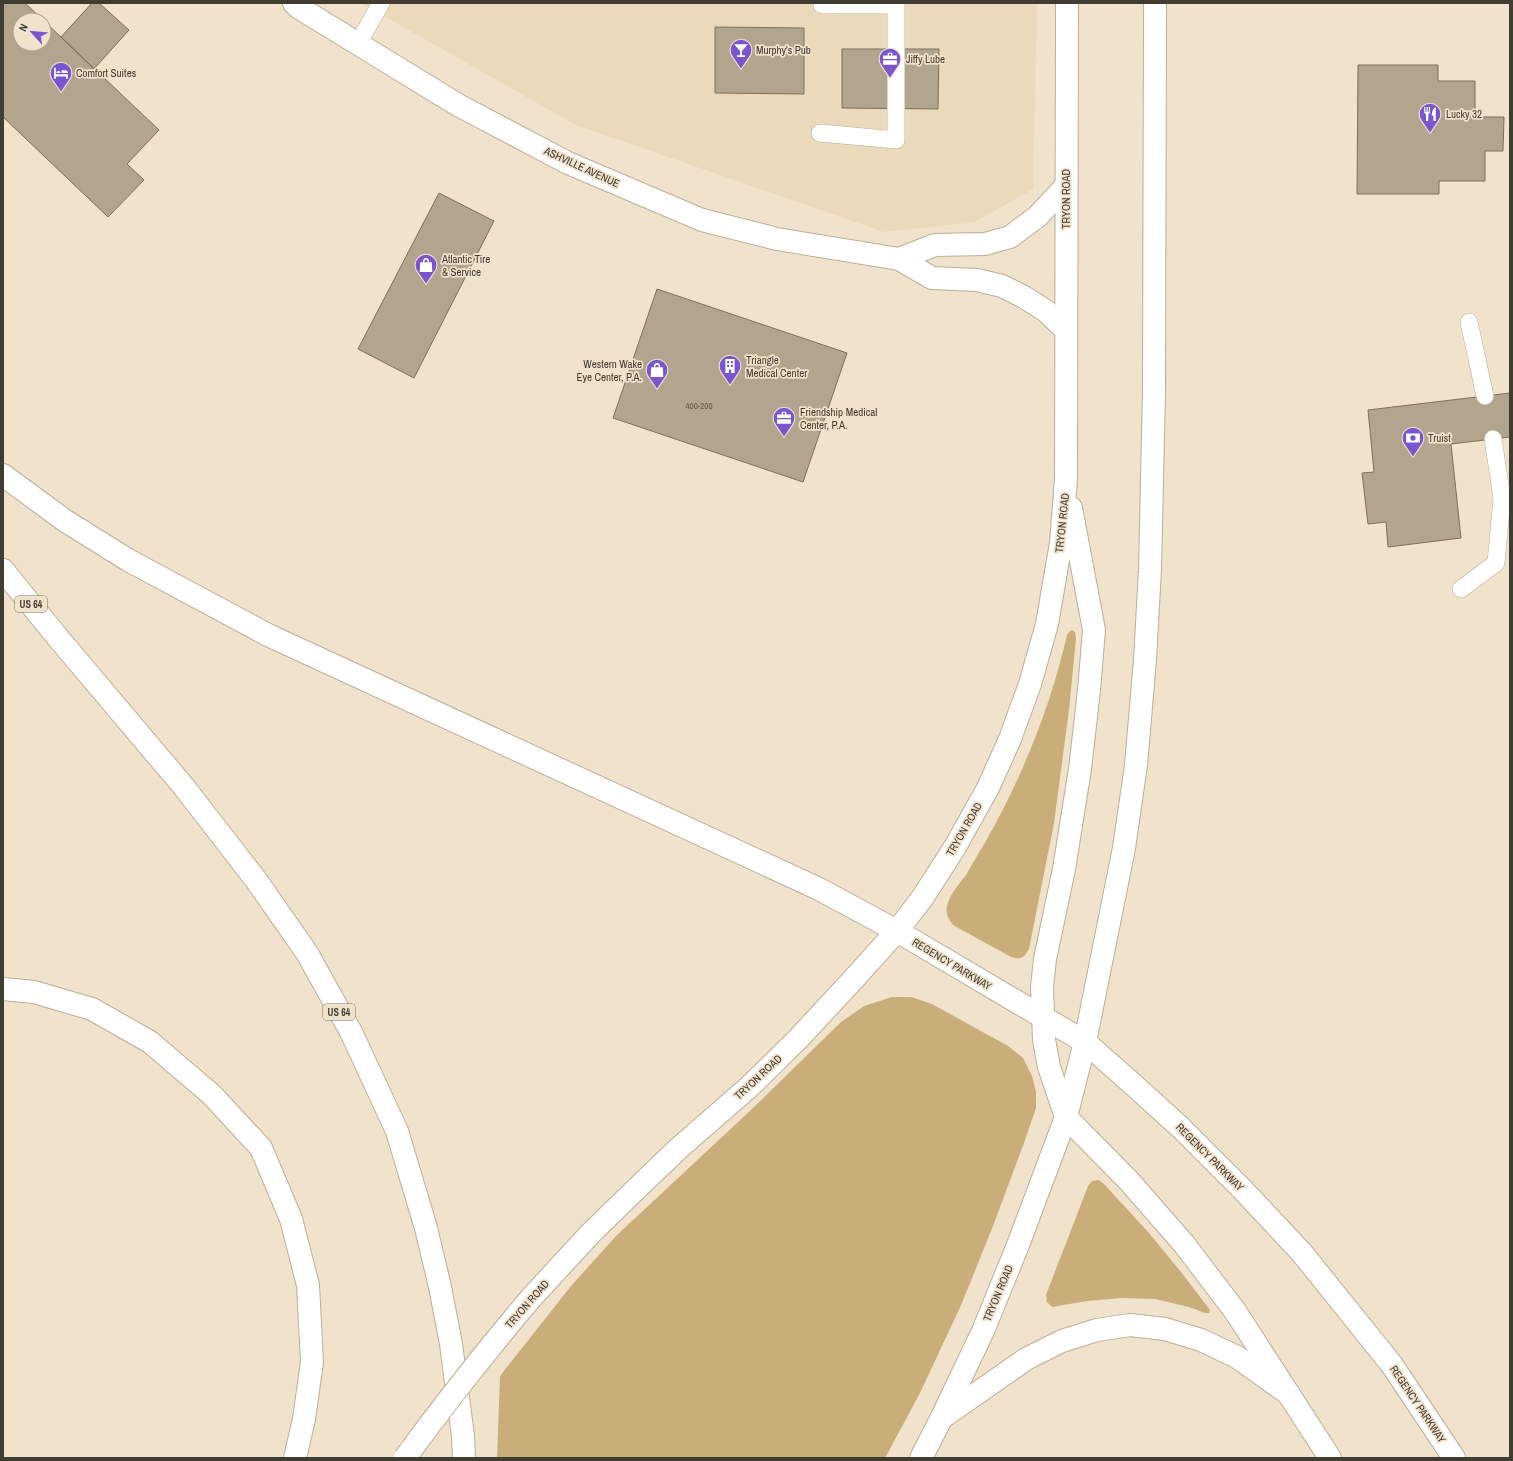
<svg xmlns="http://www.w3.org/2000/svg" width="1513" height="1461" font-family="'Archivo Narrow',sans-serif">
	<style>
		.built { fill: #eadabb }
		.green { fill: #caae79 }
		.building { fill: #b1a58e; stroke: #7c715b }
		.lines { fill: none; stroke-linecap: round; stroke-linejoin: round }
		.lane-casing { stroke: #bbaf98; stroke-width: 18 }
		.street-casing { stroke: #bbaf98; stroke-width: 24 }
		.secondary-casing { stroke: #bbaf98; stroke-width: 24 }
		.primary-casing { stroke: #bbaf98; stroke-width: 24 }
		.highway-casing { stroke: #bbaf98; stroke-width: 24 }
		.lane { stroke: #fff; stroke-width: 17 }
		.street { stroke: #fff; stroke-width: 22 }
		.secondary { stroke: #fff; stroke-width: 22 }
		.primary { stroke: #fff; stroke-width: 22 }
		.highway { stroke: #fff; stroke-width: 22 }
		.primary-bridge-casing { stroke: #bbaf98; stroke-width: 24; stroke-linecap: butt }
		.primary-bridge { stroke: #fff; stroke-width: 22 }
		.labels { text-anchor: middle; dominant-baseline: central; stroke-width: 3.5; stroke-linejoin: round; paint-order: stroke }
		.number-label { font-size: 9px; fill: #5d5649 }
		.shield { fill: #f0e2cb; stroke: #766e60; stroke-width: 1 }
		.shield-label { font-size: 10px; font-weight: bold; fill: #413c32 }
		.poi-label { font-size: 11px; fill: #413c32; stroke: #f0e2cb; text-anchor: start }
		.street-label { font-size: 11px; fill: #413c32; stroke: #f0e2cb }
	</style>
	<rect width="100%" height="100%" fill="#f0e2cb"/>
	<!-- built -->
	<path class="built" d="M361 3H1037L1033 189 975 222 884 232 576 125Z"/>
	<!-- green -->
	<path class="green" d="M1072 630 1075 632 1076 638 1069 710 1054 823 1029 949C1024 958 1021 960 1011 957L953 925C949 919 945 914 947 906 950 894 959 884 966 875 972 865 977 855 983 846 1021 780 1050 709 1067 635L1070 631Z
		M892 997H911L932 1004 1008 1046 1023 1058 1032 1076 1036 1092V1108L1024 1143 993 1226 962 1303 920 1393 885 1458H497L500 1376 571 1286 617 1235 752 1109 841 1022 864 1006Z
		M1098 1180 1103 1183 1149 1233 1181 1272 1210 1310 1209 1313H1205L1189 1307 1155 1299 1122 1298 1087 1301 1052 1307 1047 1302 1046 1295 1088 1186 1092 1181Z"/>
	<!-- building -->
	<path class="building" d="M3 3H25L43 20H20V44H44V21L159 130 127 164 144 180 108 217 3 117Z
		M92 3H99L129 30 94 69 61 37Z
		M715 27 804 28V94L715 93Z
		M842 49H939L938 109 842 108Z
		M1358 65H1438V81H1475V117H1504L1503 151H1485V181H1439V194H1357Z
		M439 193 494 221 414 378 358 349Z
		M657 289 847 353 803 482 613 418Z
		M1510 393V437L1451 444 1461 538 1388 547 1386 522 1368 524 1362 473 1374 472 1368 410Z"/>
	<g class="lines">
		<!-- lane casing -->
		<g class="lane-casing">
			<path id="lane" d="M358 44 381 3
				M820 133 896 140V5H822
				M1469 322 1485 396
				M1461 589 1496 563 1502 498 1493 439"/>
		</g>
		<!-- street casing -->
		<g class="street-casing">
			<path id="street" d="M294 3 298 7 458 105 568 163 702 220 777 239 899 259 932 278 977 280 1002 286 1024 297 1046 311 1066 330
				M899 259 935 245 985 244 1010 237 1038 216 1066 186"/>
		</g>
		<!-- secondary casing -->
		<g class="secondary-casing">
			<path id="secondary" d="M897 931 1085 1042 1137 1088 1180 1127 1243 1190 1302 1253 1392 1365 1454 1458
				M1066 1117 1129 1181 1184 1244 1235 1311 1330 1458"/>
		</g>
		<!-- primary casing -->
		<g class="primary-casing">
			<path id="primary" d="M1066 1117 1049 1067 1044 1040 1042 987 1045 959 1064 869 1080 769 1089 690 1094 630 1071 508
				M531 1298 590 1234 632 1193 679 1148 749 1087 797 1040 850 983 897 931 923 897 955 847 988 788 1010 739 1030 684 1047 624 1061 543 1066 479 1067 3
				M943 1417 1026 1359 1062 1341 1097 1330 1130 1325 1165 1329 1201 1340 1237 1357 1289 1394
				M921 1458 942 1417 983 1331 1018 1245 1066 1117 1085 1042 1124 848 1136 765 1145 660 1150 569 1154 392 1155 3"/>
		</g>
		<!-- highway casing -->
		<g class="highway-casing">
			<path id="highway" d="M3 475 64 520 128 560 268 635 819 889 897 931
				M3 570 59 639 184 787 256 880 307 953 351 1032 397 1131 426 1228 440 1287 451 1344 463 1436 464 1458
				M3 989 34 992 92 1009 150 1042 212 1095 261 1148 291 1219 308 1285 312 1362 304 1419 295 1458"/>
		</g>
		<!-- lane -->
		<use href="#lane" class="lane"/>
		<!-- street -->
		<use href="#street" class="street"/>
		<!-- secondary -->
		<use href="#secondary" class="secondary"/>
		<!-- primary -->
		<use href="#primary" class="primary"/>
		<!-- highway -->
		<use href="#highway" class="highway"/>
		<!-- primary-bridge casing -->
		<g class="primary-bridge-casing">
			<path id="primary-bridge" d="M405 1458C445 1403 487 1350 531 1298"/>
		</g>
		<!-- primary-bridge -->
		<use href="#primary-bridge" class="primary-bridge"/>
	</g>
	<!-- icons -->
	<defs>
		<g id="bar-pin" transform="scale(1.15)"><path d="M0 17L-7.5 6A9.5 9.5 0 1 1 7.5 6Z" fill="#7856d0" stroke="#f0e2cb"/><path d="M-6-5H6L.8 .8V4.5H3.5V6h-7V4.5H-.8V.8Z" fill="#fff"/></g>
		<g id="office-pin" transform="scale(1.15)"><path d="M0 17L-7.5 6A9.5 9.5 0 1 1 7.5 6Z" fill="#7856d0" stroke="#f0e2cb"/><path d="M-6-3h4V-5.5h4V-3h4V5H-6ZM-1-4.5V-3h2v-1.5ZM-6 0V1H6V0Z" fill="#fff"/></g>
		<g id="hotel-pin" transform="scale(1.15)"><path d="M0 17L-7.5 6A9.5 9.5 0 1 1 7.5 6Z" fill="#7856d0" stroke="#f0e2cb"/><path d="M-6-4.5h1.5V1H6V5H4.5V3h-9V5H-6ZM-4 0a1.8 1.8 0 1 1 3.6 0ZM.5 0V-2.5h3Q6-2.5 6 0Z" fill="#fff"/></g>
		<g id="restaurant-pin" transform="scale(1.15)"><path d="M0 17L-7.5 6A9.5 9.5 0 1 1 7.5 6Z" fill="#7856d0" stroke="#f0e2cb"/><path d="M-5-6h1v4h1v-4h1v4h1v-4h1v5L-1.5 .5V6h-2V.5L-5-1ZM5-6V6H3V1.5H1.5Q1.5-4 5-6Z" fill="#fff"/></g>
		<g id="shop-pin" transform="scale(1.15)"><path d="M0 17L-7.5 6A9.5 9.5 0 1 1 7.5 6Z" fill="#7856d0" stroke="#f0e2cb"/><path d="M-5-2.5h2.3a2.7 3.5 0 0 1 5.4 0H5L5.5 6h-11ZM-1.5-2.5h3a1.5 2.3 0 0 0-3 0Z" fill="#fff"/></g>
		<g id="building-pin" transform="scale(1.15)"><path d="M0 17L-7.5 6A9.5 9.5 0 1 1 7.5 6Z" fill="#7856d0" stroke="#f0e2cb"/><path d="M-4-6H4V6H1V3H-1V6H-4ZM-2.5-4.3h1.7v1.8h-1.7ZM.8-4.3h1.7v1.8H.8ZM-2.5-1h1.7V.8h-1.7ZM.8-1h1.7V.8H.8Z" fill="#fff"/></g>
		<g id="bank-pin" transform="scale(1.15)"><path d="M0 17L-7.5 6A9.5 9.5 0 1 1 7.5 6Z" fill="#7856d0" stroke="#f0e2cb"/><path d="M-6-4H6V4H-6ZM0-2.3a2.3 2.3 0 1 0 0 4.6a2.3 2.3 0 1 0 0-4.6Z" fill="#fff"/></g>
	</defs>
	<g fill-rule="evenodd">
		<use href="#bar-pin" x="741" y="50"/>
		<use href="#office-pin" x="890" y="59"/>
		<use href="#hotel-pin" x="61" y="73"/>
		<use href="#restaurant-pin" x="1430" y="114"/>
		<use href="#shop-pin" x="426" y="265"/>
		<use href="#building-pin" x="730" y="366"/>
		<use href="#shop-pin" x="657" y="370"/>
		<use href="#office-pin" x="784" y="418"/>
		<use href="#bank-pin" x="1413" y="438"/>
	</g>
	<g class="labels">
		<!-- number labels -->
		<g class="number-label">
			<text x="699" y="406">400-200</text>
		</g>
		<!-- shield labels -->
		<g class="shield">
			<rect x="15" y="596" width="32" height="16" rx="3"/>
			<rect x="323" y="1004" width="32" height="16" rx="3"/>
		</g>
		<g class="shield-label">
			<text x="31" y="604">US 64</text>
			<text x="339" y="1012">US 64</text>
		</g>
		<!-- poi labels -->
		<g class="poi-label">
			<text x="756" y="50">Murphy's Pub</text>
			<text x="906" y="59">Jiffy Lube</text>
			<text x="76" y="73">Comfort Suites</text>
			<text x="1446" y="114">Lucky 32</text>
			<text x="442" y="259">Atlantic Tire<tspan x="442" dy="13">&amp; Service</tspan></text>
			<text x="746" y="360">Triangle<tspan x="746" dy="13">Medical Center</tspan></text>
			<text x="642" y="364" text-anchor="end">Western Wake<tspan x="642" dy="13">Eye Center, P.A.</tspan></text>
			<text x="800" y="412">Friendship Medical<tspan x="800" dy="13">Center, P.A.</tspan></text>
			<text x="1428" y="438">Truist</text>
		</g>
		<!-- street labels -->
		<g class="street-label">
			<text transform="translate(582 167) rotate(25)">ASHVILLE AVENUE</text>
			<text transform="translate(1066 199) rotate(-90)">TRYON ROAD</text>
			<text transform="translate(1062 523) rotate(-84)">TRYON ROAD</text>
			<text transform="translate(964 829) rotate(-60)">TRYON ROAD</text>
			<text transform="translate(952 964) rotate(31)">REGENCY PARKWAY</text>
			<text transform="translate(758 1077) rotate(-43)">TRYON ROAD</text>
			<text transform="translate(1210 1157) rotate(45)">REGENCY PARKWAY</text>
			<text transform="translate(998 1293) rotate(-67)">TRYON ROAD</text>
			<text transform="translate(527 1304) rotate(-49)">TRYON ROAD</text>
			<text transform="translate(1418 1404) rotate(56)">REGENCY PARKWAY</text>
		</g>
	</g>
	<!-- border -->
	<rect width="1513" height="1461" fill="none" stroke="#413c32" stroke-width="8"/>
	<!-- north arrow -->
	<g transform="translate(32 32) rotate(297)"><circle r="19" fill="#f0e2cb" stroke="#aaa08e"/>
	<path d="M0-3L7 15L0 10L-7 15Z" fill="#7856d0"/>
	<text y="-6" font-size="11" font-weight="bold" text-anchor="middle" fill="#413c32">N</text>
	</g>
</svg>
